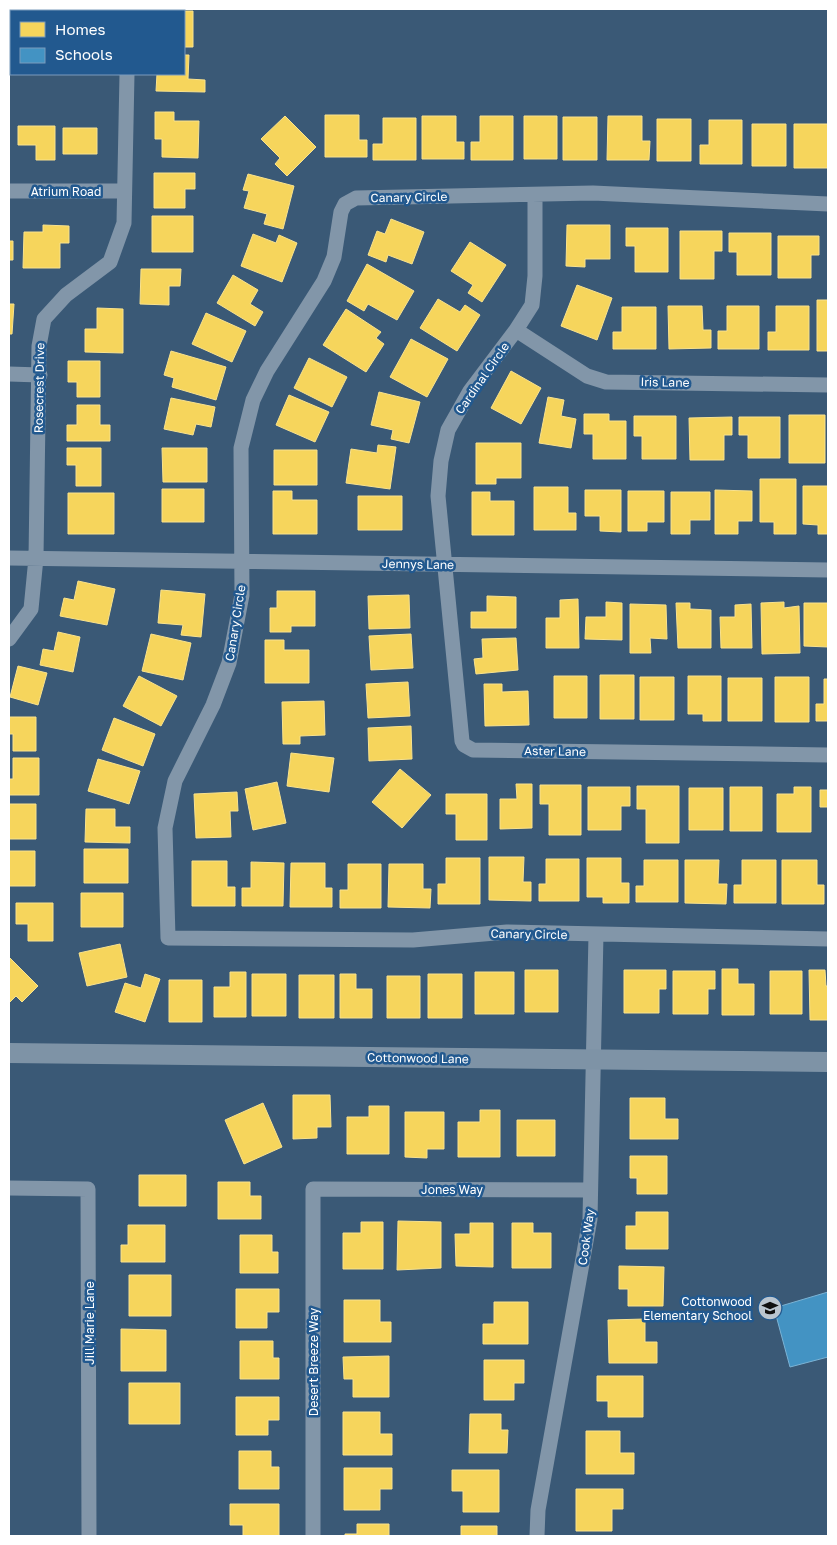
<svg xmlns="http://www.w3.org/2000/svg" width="837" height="1545" font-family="'Golos Text',sans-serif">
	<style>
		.homes { fill: #f6d55c; stroke: #f9e28d }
		.schools { fill: #4393c3; stroke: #7bb3d5 }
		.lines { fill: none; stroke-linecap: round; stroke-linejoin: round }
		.street { stroke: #8296a9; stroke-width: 15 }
		.secondary { stroke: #7e93a6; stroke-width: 20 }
		.labels { text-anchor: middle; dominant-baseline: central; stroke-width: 5; stroke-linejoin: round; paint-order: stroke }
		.street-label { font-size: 12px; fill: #fff; stroke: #22598f }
		.poi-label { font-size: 12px; fill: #fff; stroke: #22598f; text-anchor: end }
	</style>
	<rect width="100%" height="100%" fill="#3a5976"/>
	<!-- homes -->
	<path class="homes" d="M158 11H193V47H184V11Z
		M184 55H189L188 79 205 80V92L156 91 157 74H184Z
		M155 112H174V121H199L198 158 162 157V139H155Z
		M325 115H359V140H367V157H325Z
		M285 116 316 147 287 176 275 164 280 158 261 139Z
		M422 116H456V142H464V159H422Z
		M480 116H513V160H471V142H480Z
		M524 116H557V159H524Z
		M608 116H642V141H650L649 160H607Z
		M563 117H597V160H563Z
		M383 118H416V160H373V144H383Z
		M657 119H691V161H657Z
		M709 120H742V164H700V145H709Z
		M752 124H786V166H752Z
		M794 124H828V168H794Z
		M18 126H55V160H36V145H18Z
		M63 128H97V154H63Z
		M154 173H195V189H185V208H154Z
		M248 174 294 186 283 229 264 224 267 214 244 208 249 191 243 190Z
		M152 216H193V252H152Z
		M391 219 424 232 412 264 388 255 386 262 368 255 377 231 385 234Z
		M43 225 69 226V243H60V268H23L24 232H43Z
		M567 225H610V259H585V267L566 266Z
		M626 228H668V272H635V246H626Z
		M680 231H722V251H714V279H680Z
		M729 233H771V275H737V252H729Z
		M253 234 276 243 279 235 297 243 282 282 241 266Z
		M778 236H819V255H811V278H778Z
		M9 241H13V260H9Z
		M470 242 506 265 482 302 468 293 473 285 451 271Z
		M367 264 414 291 397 320 368 304 364 311 347 301Z
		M141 269H181L180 286H169V305L140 304Z
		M233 275 258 290 250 304 263 312 255 326 217 303Z
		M577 285 612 298 597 340 561 326Z
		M438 299 460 312 465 305 480 315 457 351 420 328Z
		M817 300H828V351H817Z
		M9 304H14L12 334H9Z
		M668 306H702L703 330H711V348L669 349Z
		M727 306H759V349H718V331H727Z
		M776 306H809V350H768V332H776Z
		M622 307H656V349H613V332H622Z
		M97 308 123 309V353L85 352V329H97Z
		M346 309 381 332 376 338 384 344 366 372 323 345Z
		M206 313 246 331 232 362 192 344Z
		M411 339 448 359 427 397 390 377Z
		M171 351 226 367 216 400 172 387 174 378 164 375Z
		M309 358 347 377 332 407 294 388Z
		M68 361H100V397H77V382H68Z
		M511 371 541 388 521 424 491 408Z
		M379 392 420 402 409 443 391 439 393 430 371 425Z
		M289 395 329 412 315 442 276 425Z
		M548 397 564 400 561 416 576 419 571 448 539 443Z
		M171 398 215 407 211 427 196 424 193 435 164 429Z
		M77 405H100V425H110V441H67V425H77Z
		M584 414H609V421H626V459H593V434H584Z
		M789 415H825V463H789Z
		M634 416H676V459H642V436H634Z
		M732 417V435H724V460H690L689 418Z
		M739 417H780V458H748V435H739Z
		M476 443H521V478H496V484H476Z
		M378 445 396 447 390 489 346 483 351 449 377 453Z
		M67 448H101V486H76V465H67Z
		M162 448H207V482H163Z
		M274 450H317V485H274Z
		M760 479H796V534H774V522H760Z
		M803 486H828V534H818V525L803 524Z
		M534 487H568V513H576V530H534Z
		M162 489H204V522H162Z
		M585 490H621V532L600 531V516H585Z
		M715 490 752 491V521H738V534H715Z
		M273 491H292V500H317V534H273Z
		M628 491H664V522H647V531H628Z
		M472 492H490V501H514V535H472Z
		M671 492H710V520H690V534H671Z
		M68 493H114V534H68Z
		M358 496H402V530H358Z
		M78 581 115 589 107 625 60 616 64 598 74 600Z
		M161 590 205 594 201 637 181 635 183 625 158 623Z
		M277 591H315V626H291V632H270V608H277Z
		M409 595 410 628 369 629 368 596Z
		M487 596 516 597V628H471V612H487Z
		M578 599 579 648H546V618H560V600Z
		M606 602 622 603V640L585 639 586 617H606Z
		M784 602V608L799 606 800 653 762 654 761 603Z
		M676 603H690V609L711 610V648H678Z
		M804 603H828V647L804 646Z
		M630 604 666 605 667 639 650 638 651 653H630Z
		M751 604 752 648H721L720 617H735V605Z
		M58 632 80 637 73 672 40 665 43 649 54 651Z
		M151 634 191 643 183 680 142 671Z
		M411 634 413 668 371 670 369 636Z
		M516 638 518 670 476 674 474 659 483 658 482 639Z
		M265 640H284V650H309V683H265Z
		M18 666 47 673 38 705 10 697Z
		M600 675H634V719H600Z
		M139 676 177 696 161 726 123 706Z
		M554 676H587V718H554Z
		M688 676H721V721H703V714H688Z
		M640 677H674V720H640Z
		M775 677H809V722H775Z
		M728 678H762V721H728Z
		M824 679H828V721H816V704H824Z
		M408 682 410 716 368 718 366 684Z
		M484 684H502V692L528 691 529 725 485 726Z
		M324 701 325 735 300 736V744H283L282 702Z
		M9 717H36V751H13V734H9Z
		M114 718 155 734 143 766 102 750Z
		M411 726 412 759 369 761 368 728Z
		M291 753 334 758 329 792 287 786Z
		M13 758H39V795H9V779H13Z
		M98 759 140 771 129 804 88 791Z
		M400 769 431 795 402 828 372 802Z
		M277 782 286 823 253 830 245 789Z
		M516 784H532V828L500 829V799H517Z
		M540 785H581V835H549V804H540Z
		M637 786H679V843H646V809H637Z
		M588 787H630V806H621V830H588Z
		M730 787H762V831H730Z
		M794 787H811V832H777V794H794Z
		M689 788H723V830H689Z
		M820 790H828V807H820Z
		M237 792 238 811H230L231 837 196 838 194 794Z
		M446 794H487V840H456V814H446Z
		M9 804H36V839H9Z
		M86 809H115V827H130V843L85 842Z
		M84 849H128V883H84Z
		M9 851H35V886H9Z
		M489 857H524L523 882H531V901L489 900Z
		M446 858H480V904H438V884H446Z
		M587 858H621V883H629V903H603V897H587Z
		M546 859H579V901H539V884H546Z
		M644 860H678V902H636V886H644Z
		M685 860H719L718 884H727L726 904 685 903Z
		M742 860H776V903H734V885H742Z
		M782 860H817V885H824V904H782Z
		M192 861H227V887H235V906H192Z
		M251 862 284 863 283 906H242V888H251Z
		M291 863H325V888H332V907H290Z
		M348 864H381V908H340V890H348Z
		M389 864H423V889H431L430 908 388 907Z
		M81 893H123V927H81Z
		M16 903H53V941H28V924H16Z
		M120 944 127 977 87 986 79 953Z
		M9 957 38 986 22 1002 16 996 9 1003Z
		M722 969H738V984H754V1015H722Z
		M525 970H558V1012H525Z
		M624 970H666V989H659V1013H624Z
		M809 970H825L826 986H828V1020H810Z
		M673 971H715V989H708V1014H673Z
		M770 971H802V1014H770Z
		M230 972H246V1017H214V987H230Z
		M475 972H514V1014H475Z
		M145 974 160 979 145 1022 115 1012 125 983 141 988Z
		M252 974H286V1016H252Z
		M340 974H356V989H372V1018H340Z
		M428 974H462V1018H428Z
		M299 975H334V1018H299Z
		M387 976H420V1018H387Z
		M169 980H202V1022H169Z
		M293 1095H330L331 1127H317V1138L293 1139Z
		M630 1098H665V1119H678V1139H630Z
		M263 1103 282 1147 244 1164 225 1120Z
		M369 1106H389V1154H347V1117H369Z
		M480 1110H500V1157H458V1122H480Z
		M405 1112H444V1149H427V1158L405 1157Z
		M517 1120H555V1156H517Z
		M630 1156H667V1194H637V1178H630Z
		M139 1175H186V1206H139Z
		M218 1182H250V1196H261V1219H218Z
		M636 1212H668V1249H626V1226H636Z
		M398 1221 441 1222V1268L397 1270Z
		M361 1222H383V1269H343V1233H361Z
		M470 1223H493V1267L456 1266 455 1234H470Z
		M512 1223H533V1233H551V1268H512Z
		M128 1225H165V1262H121V1245H128Z
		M240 1235H272V1252H278V1273H240Z
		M619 1266 664 1267 663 1306H628V1289H619Z
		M129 1275H171V1316H129Z
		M236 1289H279V1312H267V1328H236Z
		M344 1300H380V1322H391V1342H344Z
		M494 1302H528V1344H483V1324H494Z
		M645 1319V1342H657V1363H609L608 1320Z
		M121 1329 166 1330V1371H121Z
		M240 1341H273V1358H279V1379H240Z
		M389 1356V1397H353V1379H344L343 1357Z
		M484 1360H524V1383H514V1400H484Z
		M597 1376H643V1417H608V1401H597Z
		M129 1383H180V1424H129Z
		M236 1397H279V1420H268V1435H236Z
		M343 1412H380V1434H392V1455H343Z
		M470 1414H501V1430H508L507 1453H469Z
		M586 1431H620V1453H634V1474H586Z
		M239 1451H271V1467H279V1489H239Z
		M344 1468H392V1489H380V1510H344Z
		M452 1470H499V1512H463V1491H452Z
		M576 1489H623V1509H612V1531H576Z
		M230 1504H279V1536H243V1525H230Z
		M357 1524H389V1536H345V1534H357Z
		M461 1526H497V1536H461Z"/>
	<!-- schools -->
	<path class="schools" d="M828 1292V1357L790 1367 774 1308Z"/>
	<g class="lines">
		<!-- street -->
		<path class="street" d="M129 11V9
			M9 191H124
			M535 195V276L532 305 516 330 470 391 448 430 441 461 438 496 462 741 464 745 473 750 828 755
			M828 204 593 193 356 198 345 204 341 212 334 257 324 281 267 371 253 400 241 448 242 595 229 663 213 705 175 781 165 828 168 938 413 940 507 932 828 939
			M516 330 587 376 606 382 828 385
			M9 374 40 375
			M9 558 828 570
			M9 639 31 609 36 558 39 346 44 319 66 295 110 262 124 223 127 74
			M9 1188 88 1189 89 1536
			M313 1536V1189L590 1190
			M537 1536 538 1510 590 1219 596 934"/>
		<!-- secondary -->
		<path class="secondary" d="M9 1053 828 1062"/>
	</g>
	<!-- icons -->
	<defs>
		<g id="school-disc" transform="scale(1.25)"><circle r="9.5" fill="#bac5cf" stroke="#22598f"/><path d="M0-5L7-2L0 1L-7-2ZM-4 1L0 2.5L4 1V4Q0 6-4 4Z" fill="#111"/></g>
	</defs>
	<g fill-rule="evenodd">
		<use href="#school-disc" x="770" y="1308"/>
	</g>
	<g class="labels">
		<!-- street labels -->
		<g class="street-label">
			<text x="66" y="191">Atrium Road</text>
			<text transform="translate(409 197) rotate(-1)">Canary Circle</text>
			<text transform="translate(482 378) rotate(-55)">Cardinal Circle</text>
			<text transform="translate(665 382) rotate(1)">Iris Lane</text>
			<text transform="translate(39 388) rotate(-89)">Rosecrest Drive</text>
			<text transform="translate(418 564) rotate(1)">Jennys Lane</text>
			<text transform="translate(235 623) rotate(-81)">Canary Circle</text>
			<text transform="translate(555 751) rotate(1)">Aster Lane</text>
			<text transform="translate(529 934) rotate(1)">Canary Circle</text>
			<text transform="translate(418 1058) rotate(1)">Cottonwood Lane</text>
			<text x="452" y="1189">Jones Way</text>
			<text transform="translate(586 1237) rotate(-82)">Cook Way</text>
			<text transform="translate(89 1323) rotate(-90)">Jill Marie Lane</text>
			<text transform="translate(313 1362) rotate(-90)">Desert Breeze Way</text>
		</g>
		<!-- poi labels -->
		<g class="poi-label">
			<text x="752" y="1301">Cottonwood<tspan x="752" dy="14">Elementary School</tspan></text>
		</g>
	</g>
	<!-- border -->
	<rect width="837" height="1545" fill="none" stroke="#ffffff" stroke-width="20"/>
	<!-- legend -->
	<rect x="10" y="10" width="175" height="65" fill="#22598f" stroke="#7a9bbc"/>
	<rect x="20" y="22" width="25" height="15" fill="#f6d55c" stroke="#7a9bbc"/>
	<text x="55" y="35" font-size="15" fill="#ffffff">Homes</text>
	<rect x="20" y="48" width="25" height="15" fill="#4393c3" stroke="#7a9bbc"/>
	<text x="55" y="60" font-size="15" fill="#ffffff">Schools</text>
</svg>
